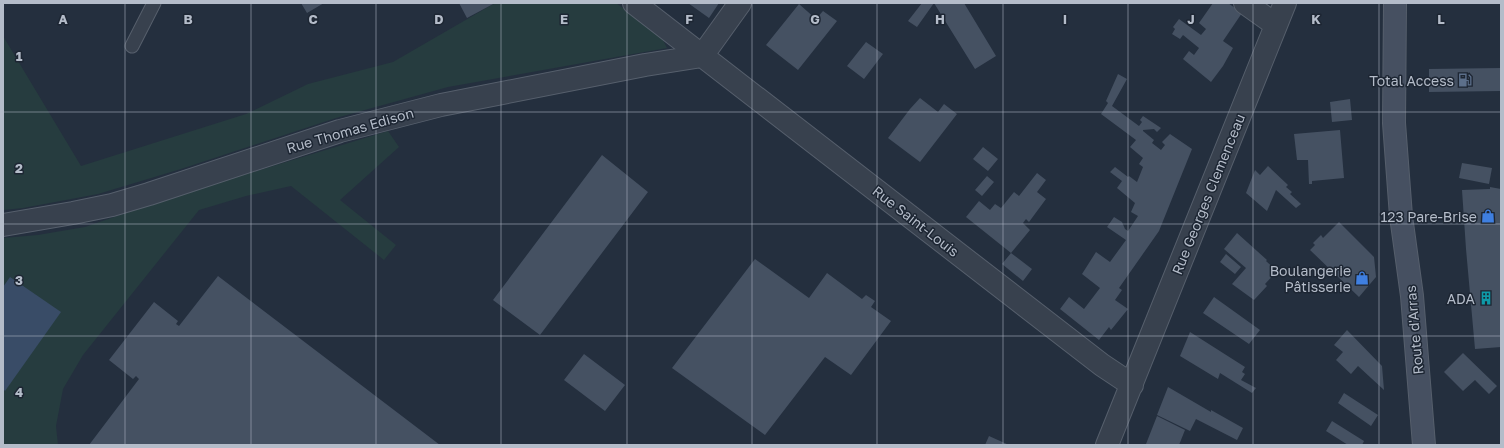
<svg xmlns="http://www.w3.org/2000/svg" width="1504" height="448" font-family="'Golos Text',sans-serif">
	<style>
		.green { fill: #263c3f }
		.water { fill: #394c67 }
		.building { fill: #455162 }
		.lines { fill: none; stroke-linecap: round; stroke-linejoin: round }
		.lane-casing { stroke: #565f6c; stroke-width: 15 }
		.street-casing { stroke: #565f6c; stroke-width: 24 }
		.secondary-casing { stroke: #565f6c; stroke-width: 24 }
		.lane { stroke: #38414e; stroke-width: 13 }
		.street { stroke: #38414e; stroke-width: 22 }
		.secondary { stroke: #465061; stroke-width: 22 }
		.grid { fill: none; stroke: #b4bcc9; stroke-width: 1; stroke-opacity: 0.55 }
		.labels { text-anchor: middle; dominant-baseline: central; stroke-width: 3; stroke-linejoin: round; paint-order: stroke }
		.poi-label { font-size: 14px; fill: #b4bcc9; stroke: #1d2633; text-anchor: end }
		.street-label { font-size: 14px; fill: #b4bcc9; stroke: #1d2633 }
		.grid-label { font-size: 13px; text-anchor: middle; font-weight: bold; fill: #b4bcc9; stroke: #1d2633; stroke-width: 3; stroke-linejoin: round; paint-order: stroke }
	</style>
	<rect width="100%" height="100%" fill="#242f3e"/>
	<!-- green -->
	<path class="green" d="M495 3H616L661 36 667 48 448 87 336 118 181 169 98 194 23 208 3 210V36L81 166 246 114 308 84 393 62Z
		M388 131 399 147 340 200 396 245 384 260 291 186 246 196 199 210 83 355 63 389 56 426 58 445H3V389L5 391 10 278 3 287V238L38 235 85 227 184 193Z"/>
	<!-- water -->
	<path class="water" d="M10 277 61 312 5 391 3 389V287Z"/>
	<!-- building -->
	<path class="building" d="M301 3H324L307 13Z
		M459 3H495L467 18Z
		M688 3H719L709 18Z
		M922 3H964L996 56 975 69 934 3 917 27 908 21Z
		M1213 3H1228L1242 13 1223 41 1233 48 1223 66 1211 82 1183 59 1189 51 1194 55 1199 48 1183 35 1180 39 1172 34 1175 29 1173 27 1179 19 1201 35 1206 29 1199 23Z
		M799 4 816 19 823 11 837 21 798 70 766 45Z
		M866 42 883 54 864 79 847 66Z
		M1501 68V91L1429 92V69Z
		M1118 74 1127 79 1112 106 1139 126 1142 122 1140 120 1143 116 1161 128 1157 132 1154 129 1143 130V131L1154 140 1152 143 1161 150 1165 145 1162 142 1170 134 1192 149 1159 231 1119 288 1122 290 1115 300 1128 309 1111 330 1109 327 1099 340 1060 309 1069 297 1084 309 1100 288 1082 274 1096 252 1110 262 1126 240 1107 227 1114 217 1122 222 1125 229 1128 231 1138 216 1131 212 1135 203 1117 188 1122 181 1110 172 1115 167 1128 177 1129 176 1137 182 1143 167 1139 164 1143 158 1130 147 1136 140 1101 114 1108 103 1106 101Z
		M920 98 938 112 944 104 957 114 920 162 888 138 910 109Z
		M1350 99 1352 120 1332 122 1330 102Z
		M1340 130 1344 178 1312 181V184H1309L1308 160H1297L1294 134Z
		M983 147 998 159 988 171 973 159Z
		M602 155 648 192 540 335 493 300Z
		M1462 163 1492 168 1489 184 1459 178Z
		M1268 166 1288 185 1286 187 1292 192 1290 194 1301 204 1296 208 1276 190 1267 211 1246 193 1255 170 1260 175Z
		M1037 173 1046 180 1037 192 1046 199 1029 222 1026 219 1023 223 1030 230 1011 253 1032 269 1023 281 1002 264 1011 253 966 217 979 201 990 210 995 204 1001 208 1014 192 1019 196Z
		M987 176 994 182 982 196 975 190Z
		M1490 187 1501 189V347L1475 349 1466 249 1462 190 1490 189Z
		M1339 222 1374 257 1376 277 1359 297 1310 250 1315 245 1313 243 1321 235 1323 238Z
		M1237 233 1267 260 1266 261 1277 271 1265 284 1267 286 1254 300 1232 284 1246 268 1224 249Z
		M1226 254 1241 267 1235 274 1220 262Z
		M755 259 809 298 827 273 862 299 866 295 875 301 871 307 891 321 851 375 825 357 765 435 672 368Z
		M218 276 440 445H89L139 379 136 376 133 379 109 360 154 302 178 321 176 324 179 326Z
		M1214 297 1260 330 1249 344 1203 313Z
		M1347 330 1382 366 1384 390 1358 366 1351 374 1336 360 1343 352 1334 345Z
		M1190 332 1245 367 1242 372 1245 374 1241 380 1256 388 1252 393 1220 373 1218 379 1180 356Z
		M1463 353 1497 386 1489 394 1475 380 1463 391 1444 372Z
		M584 354 625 385 605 411 564 380Z
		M1168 387 1211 412V410L1243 428 1237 440 1196 419 1190 431 1157 415Z
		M1344 393 1378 415 1371 426 1338 403Z
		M1157 416 1185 430 1179 445 1146 444Z
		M1332 421 1364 441 1362 445H1348L1326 431Z
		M989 436 1009 445H985Z"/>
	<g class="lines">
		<!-- lane casing -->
		<g class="lane-casing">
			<path id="lane" d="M132 46 154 3"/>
		</g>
		<!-- street casing -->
		<g class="street-casing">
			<path id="street" d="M634 3 1102 365 1132 385
				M1245 3 1276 25
				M702 56 740 3
				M3 225 73 213 112 205 149 194 340 131 441 105 645 65 702 56
				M1107 445 1285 3"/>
		</g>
		<!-- secondary casing -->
		<g class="secondary-casing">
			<path id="secondary" d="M1395 3 1394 123 1401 216 1412 296 1424 445"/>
		</g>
		<!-- lane -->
		<use href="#lane" class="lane"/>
		<!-- street -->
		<use href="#street" class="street"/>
		<!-- secondary -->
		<use href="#secondary" class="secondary"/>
	</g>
	<!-- grid -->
	<path class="grid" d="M125 3V445M251 3V445M376 3V445M501 3V445M627 3V445M752 3V445M877 3V445M1003 3V445M1128 3V445M1253 3V445M1379 3V445M3 112H1501M3 224H1501M3 336H1501"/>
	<!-- icons -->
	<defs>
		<g id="fuel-bare" transform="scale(1.08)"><path d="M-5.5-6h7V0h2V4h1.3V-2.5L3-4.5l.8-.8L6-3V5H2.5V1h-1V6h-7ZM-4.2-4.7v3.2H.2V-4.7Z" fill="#5c6f8a" stroke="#1d2633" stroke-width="2.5" paint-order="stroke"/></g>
		<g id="shop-bare" transform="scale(1.08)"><path d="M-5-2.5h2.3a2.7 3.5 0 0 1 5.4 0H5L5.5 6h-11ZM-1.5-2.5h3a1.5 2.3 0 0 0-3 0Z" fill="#3f7fe0" stroke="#1d2633" stroke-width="2.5" paint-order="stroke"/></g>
		<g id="building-bare" transform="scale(1.08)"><path d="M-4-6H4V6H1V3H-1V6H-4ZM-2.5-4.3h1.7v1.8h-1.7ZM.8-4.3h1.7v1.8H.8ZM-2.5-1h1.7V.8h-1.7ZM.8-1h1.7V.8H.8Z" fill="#0f9aa8" stroke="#1d2633" stroke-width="2.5" paint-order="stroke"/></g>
	</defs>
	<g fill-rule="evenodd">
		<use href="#fuel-bare" x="1465" y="80"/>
		<use href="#shop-bare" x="1488" y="216"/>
		<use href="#shop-bare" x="1362" y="278"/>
		<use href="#building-bare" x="1486" y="298"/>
	</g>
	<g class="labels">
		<!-- poi labels -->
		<g class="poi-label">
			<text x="1454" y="80">Total Access</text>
			<text x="1477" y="216">123 Pare-Brise</text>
			<text x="1351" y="270">Boulangerie<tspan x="1351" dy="16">Pâtisserie</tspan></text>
			<text x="1475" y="298">ADA</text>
		</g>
		<!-- street labels -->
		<g class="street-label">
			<text transform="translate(350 130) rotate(-16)">Rue Thomas Edison</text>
			<text transform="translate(1208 194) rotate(-68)">Rue Georges Clemenceau</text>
			<text transform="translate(916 221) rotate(38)">Rue Saint-Louis</text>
			<text transform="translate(1414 330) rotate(-95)">Route d'Arras</text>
		</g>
	</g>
	<g class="grid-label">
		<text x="63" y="24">A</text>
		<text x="188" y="24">B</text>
		<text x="313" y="24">C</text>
		<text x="439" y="24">D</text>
		<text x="564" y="24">E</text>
		<text x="689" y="24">F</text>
		<text x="815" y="24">G</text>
		<text x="940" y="24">H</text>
		<text x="1065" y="24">I</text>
		<text x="1191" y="24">J</text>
		<text x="1316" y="24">K</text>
		<text x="1441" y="24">L</text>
		<text x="19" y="61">1</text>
		<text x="19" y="173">2</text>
		<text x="19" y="285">3</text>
		<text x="19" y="397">4</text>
	</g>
	<!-- border -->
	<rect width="1504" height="448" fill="none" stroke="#b4bcc9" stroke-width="8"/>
</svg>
